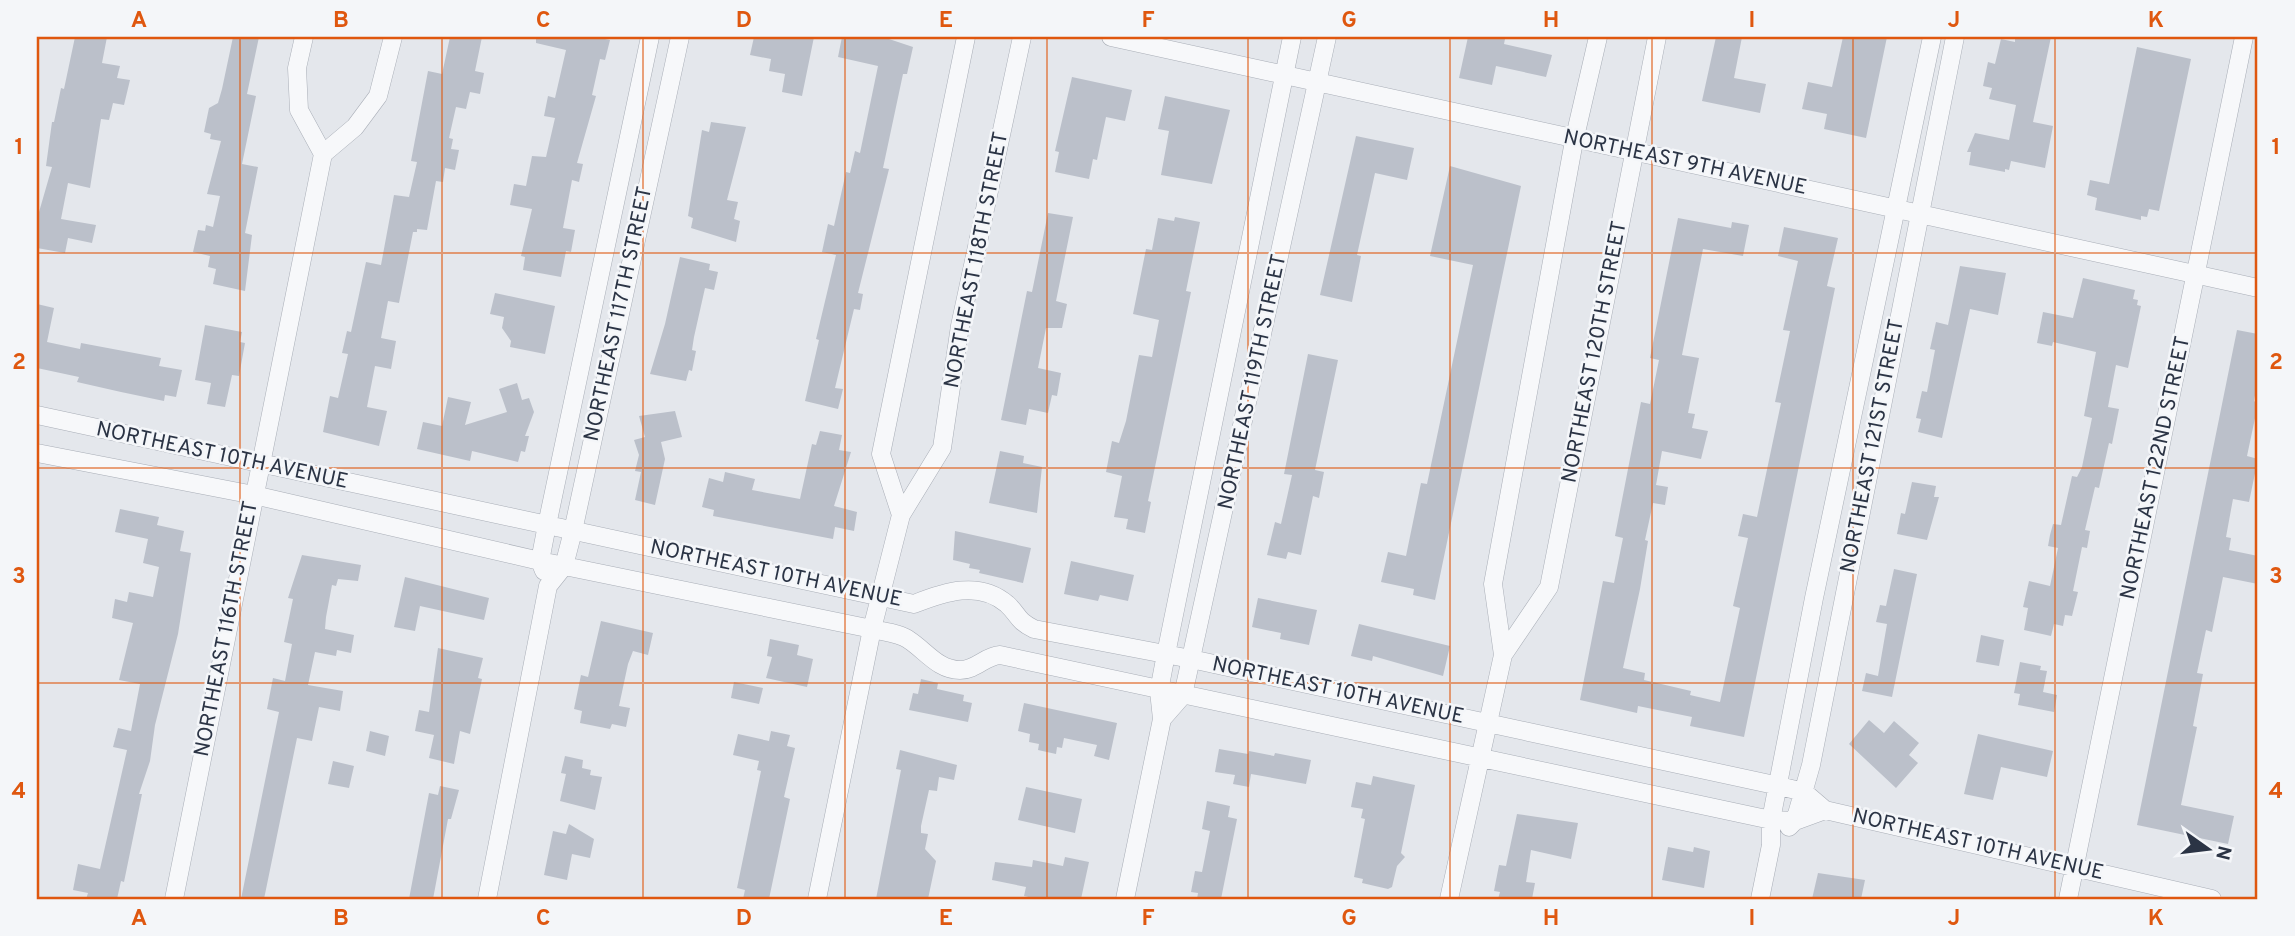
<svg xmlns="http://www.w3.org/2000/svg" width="2295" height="936" font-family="Overpass,sans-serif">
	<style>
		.building { fill: #bbc0ca }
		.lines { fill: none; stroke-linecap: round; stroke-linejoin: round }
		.street-casing { stroke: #a9aeb7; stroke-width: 19 }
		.street { stroke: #f7f8fa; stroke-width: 18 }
		.grid { fill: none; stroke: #df570f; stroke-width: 2; stroke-opacity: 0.55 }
		.labels { text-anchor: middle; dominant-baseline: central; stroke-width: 5; stroke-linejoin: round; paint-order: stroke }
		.street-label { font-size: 21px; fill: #2b3445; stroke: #f4f6f9 }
		.neatline { fill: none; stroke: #df570f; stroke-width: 2.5 }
		.grid-label { font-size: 23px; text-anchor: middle; font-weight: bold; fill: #df570f }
	</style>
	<rect width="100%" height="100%" fill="#e4e7ec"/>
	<!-- building -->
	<path class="building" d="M75 37H107L102 63 120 66 117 78 130 80 124 105 113 103 109 120 101 119 90 188 68 183 61 219 96 225 92 243 68 238 65 253 37 248V219L52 167 46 166 52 122H54L61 88 64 89Z
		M233 37H259L247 94 256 96 242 164 258 167 245 233 252 235 245 291 213 284 216 269 208 267 210 256 193 252 198 230 205 231 206 225 213 227 220 196 207 194 221 141 210 139 211 134 204 132 209 108 218 103 222 89Z
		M450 37H482L475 71 484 73 480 94 470 92 466 109 456 107 449 138 453 139 451 149 459 150 455 170 445 168 443 182 436 181 427 230 417 229V232H413L399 303 388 301 381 338 396 341 391 369 375 366 367 407 387 411 379 446 323 432 330 396 338 398 348 354 342 353 347 331 351 332 366 262 381 265 394 195 409 197 417 162 411 161 428 71 442 74Z
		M536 37H595L610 40 605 60 600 59 592 95 596 96 577 163 583 164 579 182 572 180 563 228 575 230 571 252 566 251 561 277 523 270 525 257 521 256 532 209 510 205 514 184 526 186 532 156 546 157 555 118 544 116 548 96 555 98 566 50 536 43Z
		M754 37H814L802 96 782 92 785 74 769 71 771 59 750 55Z
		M842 37H883L913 47 907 74H903L883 168 889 169 858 293 863 294 860 310 854 309 835 388 843 389 838 409 805 401 819 340 816 339 836 255 822 252 828 224 834 226 846 172 850 173 855 151 860 153 878 66 838 57Z
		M1468 37 1505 39 1504 44 1552 55 1546 77 1496 66 1492 85 1459 78Z
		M1716 37H1742L1734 78 1766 84 1760 113 1702 101Z
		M1843 37H1887L1866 138 1824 129 1827 114 1802 109 1808 82 1832 87Z
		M2015 37H2051L2033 122 2053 126 2045 168 2011 161 2009 170 2005 169V172L1969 165 1971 152H1967L1975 133 2009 140 2016 105 1989 99 1992 88 1983 86 1988 62 1995 64 2001 39 2015 42Z
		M2137 47 2191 59 2159 211 2149 209 2147 217 2141 216V220L2095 210 2097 198 2087 195 2090 180 2109 184Z
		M1072 77 1132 90 1125 121 1106 117 1097 160 1093 159 1089 179 1055 172 1059 152 1055 151Z
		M1165 96 1230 110 1212 184 1161 175 1169 131 1158 129Z
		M711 122 746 127 727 200 738 202 734 219 740 221 736 242 691 228 693 218 688 216 702 130 709 132Z
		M1356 136 1414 148 1407 180 1375 173 1357 255 1361 256 1352 302 1320 295Z
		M1450 166 1521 186 1435 600 1413 595 1414 589 1381 582 1388 552 1406 556 1421 483 1427 484 1473 265 1430 256Z
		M1048 213 1073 217 1056 301 1067 304 1062 328H1046L1038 368 1061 373 1057 396 1052 395 1048 413 1029 409 1026 425 1001 420 1027 291 1032 292Z
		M1175 217 1200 222 1186 291 1191 292 1148 501 1151 502 1145 533 1126 529 1128 519 1114 517 1122 476 1106 472 1112 441 1119 443 1126 421 1139 355 1152 357 1159 320 1133 314 1146 249 1152 250 1158 218 1174 221Z
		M1678 218 1731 228 1732 222 1749 225 1743 256 1703 249 1682 355 1699 358 1688 413 1695 414 1692 428 1708 431 1701 459 1662 451 1656 485 1668 487 1665 505 1653 503 1645 540 1648 541 1640 589 1623 668 1645 673 1644 680 1691 691 1690 695 1720 702 1740 608 1733 606 1748 538 1738 536 1743 514 1757 517 1781 403 1775 402 1790 331 1783 330 1798 261 1778 256 1784 227 1838 238 1827 286 1835 288 1744 737 1690 726 1692 717 1638 706 1637 713 1580 700 1603 581 1614 583 1623 538 1615 536 1641 402 1650 404 1659 360 1650 358Z
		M680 257 710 264 709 270 718 272 714 290 705 288 694 337 692 350 696 351 692 371 689 370 686 381 650 374 665 324Z
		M1960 266 2006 273 1998 315 1970 309 1942 438 1918 432 1921 419 1916 418 1922 391 1927 392 1935 350 1930 349 1936 322 1948 325Z
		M2083 278 2135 290 2133 299 2138 300 2137 305 2141 306 2128 368 2116 365 2108 407 2119 409 2112 444 2109 443 2099 488 2095 487 2085 530 2090 531 2087 548 2082 547 2073 591 2078 592 2072 616 2065 615 2063 626 2054 624 2051 636 2024 630 2028 608 2023 607 2029 581 2050 586 2058 548 2048 546 2050 535 2053 524 2061 525 2072 476 2077 477 2082 467 2092 418 2084 416 2096 352 2053 342 2052 346 2037 343 2043 312 2073 318Z
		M495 293 555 306 545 354 510 347 511 341 502 328 504 317 490 314Z
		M37 304 54 308 47 342 80 349 81 343 161 358 159 366 182 370 176 397 165 395 164 401 121 392 77 382 79 377 37 368Z
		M205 325 242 332 240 342 245 343 239 376 232 375 225 407 207 404 211 383 195 380Z
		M2237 330 2258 334V378L2254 401 2258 404 2247 456 2258 459 2249 502 2233 499 2226 537 2231 538 2229 550 2258 556V584L2223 577 2212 632 2206 630 2197 673 2203 674 2193 726 2197 727 2181 805 2234 816 2228 844 2137 825Z
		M1308 354 1338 360 1315 470 1324 472 1319 498 1313 496 1301 555 1288 552 1286 559 1267 555 1275 522 1281 524 1292 475 1284 474Z
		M517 383 522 400 529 398 534 412 525 436H529L525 452 521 451 518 462 472 451 470 461 417 449 423 422 442 426 448 397 471 402 465 425 507 412 499 389Z
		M675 411 682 437 661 442 665 459 655 505 635 500 641 472 635 471 639 455 634 440 645 437 639 416Z
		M820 431 842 435 839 450 851 452 834 506 857 512 854 531 835 527 833 539 713 516 714 510 702 507 709 478 723 482 725 472 755 479 752 490 800 499 812 444 816 445Z
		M1000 451 1024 456 1023 463 1042 467 1037 513 989 503Z
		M1912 482 1936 486 1934 497H1939L1927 540 1897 534 1901 513 1905 514Z
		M120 509 159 517 157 525 184 531 180 551 191 553 178 634 155 725 150 761 139 794H142L124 882 121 881 117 899H86L88 893 73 890 78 864 100 869 127 750 113 747 118 728 131 731 140 684 119 680 133 623 112 618 115 599 127 602 129 592 153 597 159 567 143 563 148 539 115 532Z
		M955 531 1031 548 1023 583 979 573 980 570 969 568 970 564 953 560Z
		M302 555 361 565 358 581 338 579 336 586 332 585 326 617 325 629 354 635 351 653 337 650 336 656 315 652 308 685 343 691 340 711 319 707 312 741 297 738 264 899H241L279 712 267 709 273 678 285 681 292 644 284 642 293 599 288 598Z
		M1071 561 1134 575 1128 601 1100 595 1098 601 1064 594Z
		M1894 569 1917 574 1892 697 1862 691 1866 673 1878 676 1887 624 1876 622 1880 605 1886 606Z
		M405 577 489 598 484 620 420 606 415 631 394 627Z
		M1258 598 1317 610 1309 645 1280 639 1281 633 1252 627Z
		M601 621 653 633 648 655 633 651 628 664 619 706 630 708 626 727 612 724 610 729 580 723 582 711 574 709 581 675 588 677Z
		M1359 624 1450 646 1443 676 1373 656 1372 661 1351 656Z
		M1981 635 2004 640 1999 666 1976 662Z
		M770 639 799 645 797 655 813 659 807 687 766 678 772 657 767 656Z
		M438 648 483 658 478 678 482 679 470 734 460 731 454 764 429 758 434 735 415 731 419 710 429 712Z
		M2020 662 2041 666 2040 670 2047 671 2043 692 2057 695 2054 712 2018 705 2020 694 2014 693Z
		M921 679 938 683 937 689 964 695 963 701 972 703 968 722 909 710 913 693 918 694Z
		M734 682 763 688 759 704 731 698Z
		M1024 703 1117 723 1109 760 1094 756 1097 745 1064 738 1062 748 1057 747 1056 754 1038 750 1039 744 1029 742 1030 734 1018 731Z
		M1869 720 1884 733 1894 721 1919 743 1909 755 1918 763 1896 788 1849 744Z
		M370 731 389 736 385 756 366 751Z
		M771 731 790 735 787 746 795 748 784 797 790 799 769 899H743L745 890 737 888 761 771 757 770 759 761 733 755 738 734 769 741Z
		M1978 734 2053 751 2047 777 2001 767 1993 800 1964 794Z
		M1219 749 1248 754 1249 751 1274 756 1275 753 1311 760 1306 784 1251 774 1249 787 1233 784 1235 775 1215 772Z
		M900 750 957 765 954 780 939 777 937 791 929 790 921 826V833L928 834 925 849 936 861 928 899H876L901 770 896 769Z
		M565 756 583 760 582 768 591 770 590 775 602 777 595 810 560 801 566 774 561 773Z
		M333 761 354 766 349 788 328 784Z
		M1373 776 1415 785 1401 853 1405 857 1397 866 1392 887 1388 889 1362 883 1363 879 1354 877 1365 819 1361 818 1363 809 1351 807 1356 782 1371 785Z
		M440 786 459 790 451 819H448L433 899H409L429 793 438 795Z
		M1026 787 1082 799 1075 833 1018 820Z
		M1207 801 1230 806 1228 817 1237 819 1221 899H1197L1198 893 1191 892 1195 871 1202 872 1210 831 1202 829Z
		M1517 814 1578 823 1571 859 1531 850 1526 882 1535 883 1532 899H1498L1500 892 1494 891 1499 865 1506 866Z
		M569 824 594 839 590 858 572 854 567 880 544 875 553 831 566 834Z
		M1668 847 1693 852 1694 847 1710 851 1704 888 1662 880Z
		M1065 857 1089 862 1081 899H1037L1024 896 1026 887 992 880 995 862 1032 867 1033 860 1063 866Z
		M1818 873 1865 880 1861 899H1812Z"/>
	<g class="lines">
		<!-- street casing -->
		<g class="street-casing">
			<path id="street" d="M304 37 297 68 299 110 323 154
				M1111 37 2258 288
				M37 415 914 604C944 592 979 580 1007 604 1019 615 1016 620 1034 629L1191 659 1779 786 1804 792 1825 810 2212 899
				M37 453 254 495 540 561 872 629C884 632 900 633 909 640 926 651 938 670 960 670 976 670 985 656 1000 655L1771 820 1795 821 1825 810
				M901 515 881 454 966 37
				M544 571 540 561 547 525 650 37
				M1503 655 1493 584 1574 141 1598 37
				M1162 719 1183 695 1327 37
				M1789 827 1795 821 1811 765 1955 37
				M174 899 323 154 355 127 378 96 393 37
				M487 899 548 586 564 566 573 531 680 37
				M817 899 872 629 901 515 942 448 960 326 1022 37
				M1125 899 1162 719 1159 691 1166 654 1292 37
				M1449 899 1503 655 1549 587 1657 37
				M1760 899 1771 845V820L1814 598 1932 37
				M2068 899 2244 37"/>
		</g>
		<!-- street -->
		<use href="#street" class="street"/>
	</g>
	<!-- grid -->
	<path class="grid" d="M240 37V899M442 37V899M643 37V899M845 37V899M1047 37V899M1248 37V899M1450 37V899M1652 37V899M1853 37V899M2055 37V899M37 253H2258M37 468H2258M37 683H2258"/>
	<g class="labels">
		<!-- street labels -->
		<g class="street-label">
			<text transform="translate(1685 163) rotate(12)">NORTHEAST 9TH AVENUE</text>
			<text transform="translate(977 260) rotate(-79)">NORTHEAST 118TH STREET</text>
			<text transform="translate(619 314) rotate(-78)">NORTHEAST 117TH STREET</text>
			<text transform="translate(1595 352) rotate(-79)">NORTHEAST 120TH STREET</text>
			<text transform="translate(1253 382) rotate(-78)">NORTHEAST 119TH STREET</text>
			<text transform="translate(1873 446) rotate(-79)">NORTHEAST 121ST STREET</text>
			<text transform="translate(222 456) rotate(12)">NORTHEAST 10TH AVENUE</text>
			<text transform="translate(2156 468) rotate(-78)">NORTHEAST 122ND STREET</text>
			<text transform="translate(776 574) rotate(12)">NORTHEAST 10TH AVENUE</text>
			<text transform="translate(227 629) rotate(-79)">NORTHEAST 116TH STREET</text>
			<text transform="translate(1338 691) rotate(12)">NORTHEAST 10TH AVENUE</text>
			<text transform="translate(1978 845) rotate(13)">NORTHEAST 10TH AVENUE</text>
		</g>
	</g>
	<!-- border -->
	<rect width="2295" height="936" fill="none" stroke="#f4f6f9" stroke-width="77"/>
	<!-- north arrow -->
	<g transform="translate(2208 849) rotate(104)" stroke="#f4f6f9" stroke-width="5" paint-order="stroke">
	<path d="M0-5L12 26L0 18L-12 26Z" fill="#2b3445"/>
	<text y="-10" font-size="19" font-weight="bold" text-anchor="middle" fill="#2b3445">N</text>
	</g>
	<rect x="38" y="38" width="2218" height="860" class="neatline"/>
	<g class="grid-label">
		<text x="139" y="27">A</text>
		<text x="341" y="27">B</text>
		<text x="543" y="27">C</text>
		<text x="744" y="27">D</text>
		<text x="946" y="27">E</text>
		<text x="1148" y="27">F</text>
		<text x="1349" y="27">G</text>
		<text x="1551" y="27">H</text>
		<text x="1752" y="27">I</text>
		<text x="1954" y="27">J</text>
		<text x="2156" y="27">K</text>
		<text x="19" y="154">1</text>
		<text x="2276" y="154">1</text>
		<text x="19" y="369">2</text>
		<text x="2276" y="369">2</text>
		<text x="19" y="583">3</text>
		<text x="2276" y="583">3</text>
		<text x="19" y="798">4</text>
		<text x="2276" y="798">4</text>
		<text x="139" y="925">A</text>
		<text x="341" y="925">B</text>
		<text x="543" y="925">C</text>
		<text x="744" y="925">D</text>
		<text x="946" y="925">E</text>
		<text x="1148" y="925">F</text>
		<text x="1349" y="925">G</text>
		<text x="1551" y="925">H</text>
		<text x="1752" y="925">I</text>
		<text x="1954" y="925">J</text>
		<text x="2156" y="925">K</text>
	</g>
</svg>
